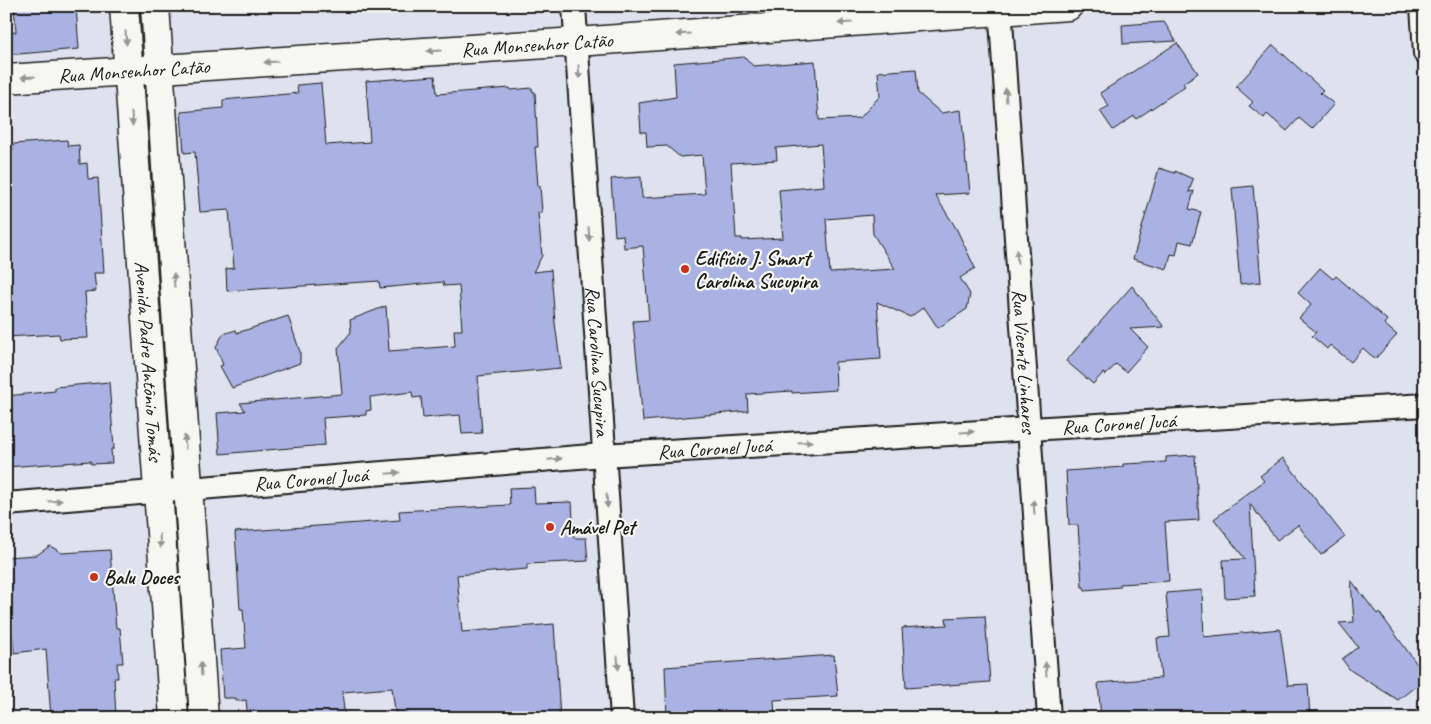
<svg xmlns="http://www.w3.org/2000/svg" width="1431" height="724" font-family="Caveat,sans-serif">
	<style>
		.building { fill: #aab2e3; stroke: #1c1c1c; fill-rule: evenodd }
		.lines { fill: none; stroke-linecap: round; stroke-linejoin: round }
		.street-casing { stroke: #1c1c1c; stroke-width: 26 }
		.secondary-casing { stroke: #1c1c1c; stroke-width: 31 }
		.primary-casing { stroke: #1c1c1c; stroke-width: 31 }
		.street { stroke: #f6f6f2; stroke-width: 22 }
		.secondary { stroke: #f6f6f2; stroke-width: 28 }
		.primary { stroke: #f6f6f2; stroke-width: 28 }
		.oneway { fill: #949492 }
		.poi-dot { fill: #c8321e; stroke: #f6f6f2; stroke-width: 2 }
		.labels { text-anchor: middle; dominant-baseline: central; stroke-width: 4.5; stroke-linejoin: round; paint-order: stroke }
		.street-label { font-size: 20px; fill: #1c1c1c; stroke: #f6f6f2 }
		.poi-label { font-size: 20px; font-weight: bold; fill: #1c1c1c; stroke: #f6f6f2; text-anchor: start }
	</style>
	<rect width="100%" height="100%" fill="#dfe2ee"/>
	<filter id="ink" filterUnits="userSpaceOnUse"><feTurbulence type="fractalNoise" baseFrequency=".02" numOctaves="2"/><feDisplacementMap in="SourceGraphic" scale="10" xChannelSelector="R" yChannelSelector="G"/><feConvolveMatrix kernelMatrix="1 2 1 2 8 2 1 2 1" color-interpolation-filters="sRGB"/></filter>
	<g filter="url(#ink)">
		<!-- building -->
		<path class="building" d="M14 6H76L79 49 6 55V33L16 32Z
			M1164 22 1176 41 1123 44 1122 25Z
			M1177 43 1198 73 1183 83 1185 86 1136 119 1134 116 1113 130 1100 111 1109 106 1100 93Z
			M1273 45 1323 90 1320 93 1334 104 1312 129 1299 118 1287 131 1267 114 1264 118 1249 106 1253 102 1236 87Z
			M745 57 753 66 815 61 819 120 860 118 880 96 878 72 916 69 918 93 941 113 961 110 966 164 967 163 970 193 935 195 956 228 975 268 960 278 970 294 967 309 938 328 924 307 910 317 877 302 881 359 835 362 836 390 792 393V391L747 394 748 411 643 421 633 321 649 320 643 246 624 248 623 235 615 236 611 179 641 177 642 198 705 194 702 155 680 157 667 146 647 147 646 132H641L639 103 676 97 674 63ZM821 144 824 186 779 190 783 238 742 240V238H736L731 163 777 160 776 148ZM872 215 873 234 895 269 830 273 826 219Z
			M435 76 437 94 510 88 511 90 532 88 533 92H535L538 147H535L538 186H540L542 212 538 213 542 256 533 272 551 270 555 323 561 368 478 376 482 433 462 434 460 415 423 418 421 397 413 398 412 392 370 397 371 410 366 411V415L323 418 325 445 220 454 217 413 245 411 240 403 342 394 338 348 351 332 350 320 386 306 389 351 455 346 454 330H462L459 285 444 286 443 282 380 288 379 281 227 291 226 269 234 268 229 210 200 212 195 152 184 153 181 112 223 108V100L298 93 297 85 321 83 326 145 370 142 366 81Z
			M67 140 68 146 79 145 80 164 87 163 88 179 98 178 104 273H94L96 291 85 292 88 338 60 339 59 334 6 337V150H13V144Z
			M1159 168 1175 173V171L1193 179 1189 192 1194 191 1189 209 1201 212 1192 244 1179 241 1176 255 1171 254 1167 269 1133 259Z
			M1253 186 1261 282 1240 284 1232 188Z
			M1320 268 1333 279 1336 276 1387 320 1384 324 1397 335 1375 359 1363 348 1351 362 1330 345 1327 349 1312 336 1316 332 1299 318 1311 305 1298 293Z
			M1132 286 1164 327 1130 329 1148 347 1126 372 1116 364 1106 375 1103 373 1093 384 1066 361Z
			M288 316 300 352V363L232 388 220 366 223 365 216 347 223 334 236 330 237 333Z
			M109 382 114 449H111L112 463 91 464V461L6 467V396L55 391V387Z
			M1195 455 1199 520 1165 522 1169 581 1120 584V587L1085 590 1084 587H1082L1078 525H1069L1066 471 1123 467V464L1166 462V457Z
			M1283 458 1345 537 1321 555 1298 525 1277 540 1250 504 1255 596 1225 598 1223 560 1245 559 1214 519 1264 481 1260 476Z
			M534 487 535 503 572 502 574 538H586L588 561 527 564V569L457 575 462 632 554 624 560 718H396L392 688 342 692 345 718H248L246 700 236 701V698H223L220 650 246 648 243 609H240L235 532 400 520 399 511 510 505 509 488Z
			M50 546 62 553 110 550 116 628H120L123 663H117L118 678H114L116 718H51L46 649 14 653 6 557 37 555Z
			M1351 580 1377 614 1379 612 1425 675V679L1398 700 1350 670 1342 659 1358 647 1339 623 1354 622Z
			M1202 590 1204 637 1280 629 1288 685 1308 684 1310 718H1101L1098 683 1161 678 1157 638 1170 637 1166 593Z
			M985 616 990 682 906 688 902 628 947 625 946 618Z
			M834 655 838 696 774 700 775 718H667L665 667Z"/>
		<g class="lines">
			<!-- street casing -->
			<g class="street-casing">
				<g id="street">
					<path id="s1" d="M574 6 622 718"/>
					<path d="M789 6 790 27"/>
					<path id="s2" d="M1000 6 1049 718"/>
					<path d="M1422 6 1425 53"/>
					<path id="s3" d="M6 504 603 455 1425 405"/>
				</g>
			</g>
			<!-- secondary casing -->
			<g class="secondary-casing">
				<g id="secondary">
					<path id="s4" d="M6 79 577 42 1068 6"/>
				</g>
			</g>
			<!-- primary casing -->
			<g class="primary-casing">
				<g id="primary">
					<path id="s5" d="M124 6 174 718"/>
					<path d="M155 6 204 718"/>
				</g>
			</g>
			<!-- street -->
			<use href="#street" class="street"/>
			<!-- secondary -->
			<use href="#secondary" class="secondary"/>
			<!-- primary -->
			<use href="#primary" class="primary"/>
		</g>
		<!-- one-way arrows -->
		<defs><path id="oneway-solid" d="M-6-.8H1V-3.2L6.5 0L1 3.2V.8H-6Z" transform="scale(1.25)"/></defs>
		<g class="oneway">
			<use href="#oneway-solid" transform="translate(845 23) rotate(176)"/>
			<use href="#oneway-solid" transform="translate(683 34) rotate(176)"/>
			<use href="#oneway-solid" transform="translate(126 38) rotate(86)"/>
			<use href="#oneway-solid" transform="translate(434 51) rotate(176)"/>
			<use href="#oneway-solid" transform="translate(271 62) rotate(176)"/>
			<use href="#oneway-solid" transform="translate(579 72) rotate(86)"/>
			<use href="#oneway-solid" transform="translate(28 77) rotate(176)"/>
			<use href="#oneway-solid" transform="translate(1006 95) rotate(-94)"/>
			<use href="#oneway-solid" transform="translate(132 119) rotate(86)"/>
			<use href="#oneway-solid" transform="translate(589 234) rotate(86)"/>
			<use href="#oneway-solid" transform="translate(1017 257) rotate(-94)"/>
			<use href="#oneway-solid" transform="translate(174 280) rotate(-94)"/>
			<use href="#oneway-solid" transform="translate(967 432) rotate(-4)"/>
			<use href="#oneway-solid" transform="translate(185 442) rotate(-94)"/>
			<use href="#oneway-solid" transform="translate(805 442) rotate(-4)"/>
			<use href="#oneway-solid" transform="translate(555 459) rotate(-5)"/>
			<use href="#oneway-solid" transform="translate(393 473) rotate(-5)"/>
			<use href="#oneway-solid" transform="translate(55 501) rotate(-4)"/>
			<use href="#oneway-solid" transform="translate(607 501) rotate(86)"/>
			<use href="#oneway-solid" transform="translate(1034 507) rotate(-94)"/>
			<use href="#oneway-solid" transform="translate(160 541) rotate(86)"/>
			<use href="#oneway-solid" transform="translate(618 663) rotate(86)"/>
			<use href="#oneway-solid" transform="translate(201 669) rotate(-94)"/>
			<use href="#oneway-solid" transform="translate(1046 669) rotate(-94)"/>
		</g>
	</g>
	<!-- markers -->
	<g class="poi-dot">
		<circle cx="685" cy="269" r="5"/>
		<circle cx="550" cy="527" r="5"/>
		<circle cx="94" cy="577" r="5"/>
	</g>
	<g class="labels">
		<!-- street labels -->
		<g class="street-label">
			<text stroke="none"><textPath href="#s4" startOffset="532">Rua Monsenhor Catão</textPath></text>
			<text stroke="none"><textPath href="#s4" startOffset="128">Rua Monsenhor Catão</textPath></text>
			<text stroke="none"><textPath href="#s5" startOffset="356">Avenida Padre Antônio Tomás</textPath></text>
			<text stroke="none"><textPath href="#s1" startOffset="356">Rua Carolina Sucupira</textPath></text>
			<text stroke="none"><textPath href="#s2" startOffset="356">Rua Vicente Linhares</textPath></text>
			<text stroke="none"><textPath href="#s3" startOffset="1116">Rua Coronel Jucá</textPath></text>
			<text stroke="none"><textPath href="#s3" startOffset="711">Rua Coronel Jucá</textPath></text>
			<text stroke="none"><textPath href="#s3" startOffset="306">Rua Coronel Jucá</textPath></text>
		</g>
		<!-- poi labels -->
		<g class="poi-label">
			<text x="695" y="258">Edifício J. Smart<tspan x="695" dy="23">Carolina Sucupira</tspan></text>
			<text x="560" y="527">Amável Pet</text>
			<text x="104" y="577">Balu Doces</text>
		</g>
	</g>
	<!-- margin -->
	<rect width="1431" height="724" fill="none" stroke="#f6f6f2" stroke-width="25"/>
	<rect x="12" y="12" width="1406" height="699" fill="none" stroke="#1c1c1c" stroke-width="2" filter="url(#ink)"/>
</svg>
